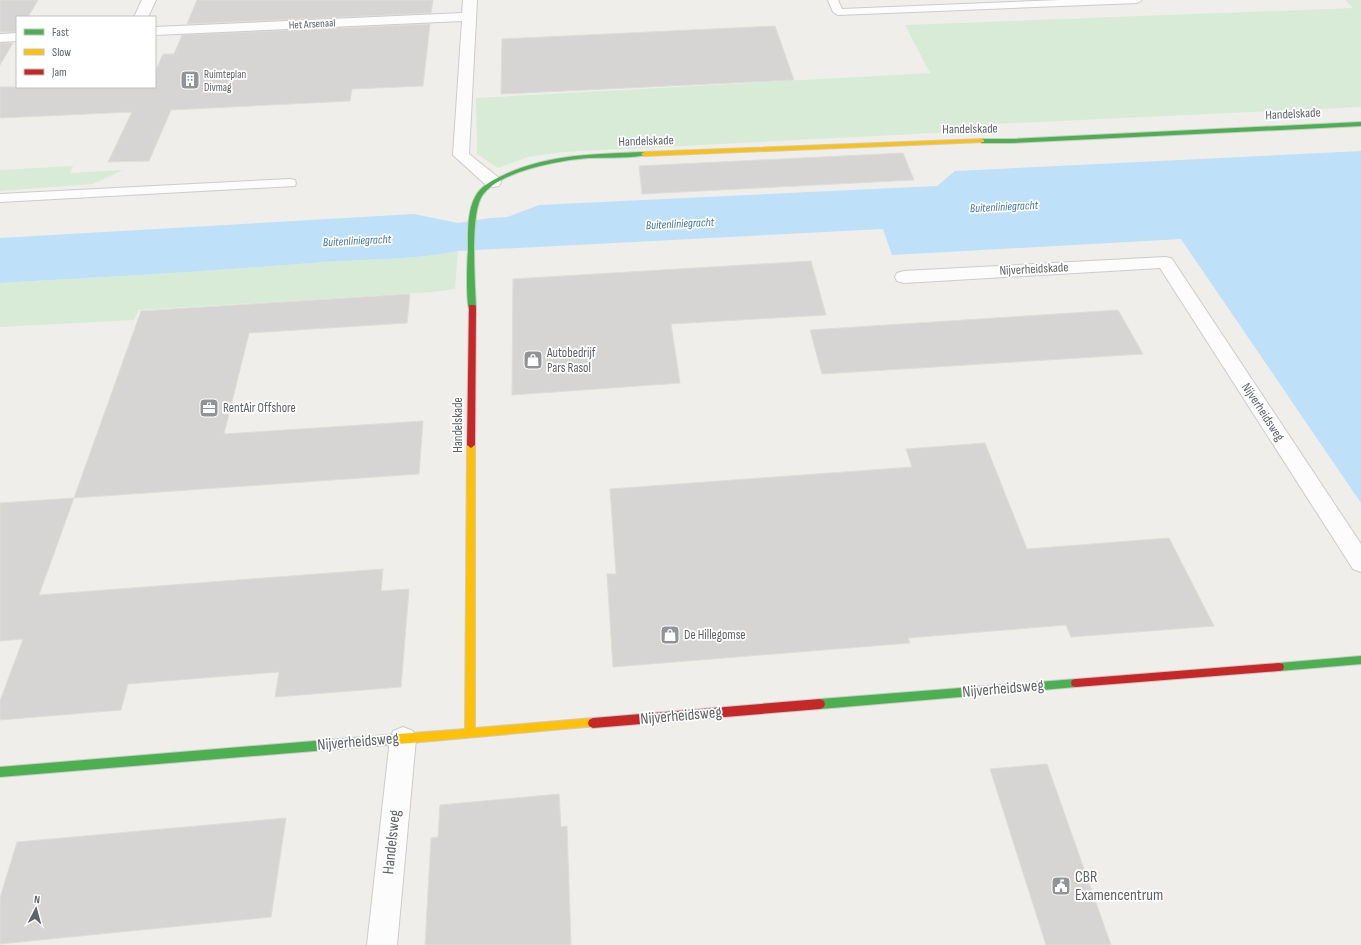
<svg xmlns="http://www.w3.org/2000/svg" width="1361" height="945" font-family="'Sofia Sans Condensed',sans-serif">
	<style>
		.green { fill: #d8ebd6 }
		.water { fill: #bfe0f9 }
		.building { fill: #d6d5d3; stroke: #deddd9 }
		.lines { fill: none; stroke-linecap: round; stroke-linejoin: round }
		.lane-casing { stroke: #cbcccc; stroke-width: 2 }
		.street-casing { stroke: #cbcccc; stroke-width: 2 }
		.fast-casing { stroke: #cacacb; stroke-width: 2 }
		.slow-casing { stroke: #cacacb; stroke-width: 2 }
		.jam-casing { stroke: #cacacb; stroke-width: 2 }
		.lane { fill: #fdfcfc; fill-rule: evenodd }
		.street { fill: #fdfcfc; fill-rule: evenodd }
		.fast { fill: #4caf50; fill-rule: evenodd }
		.slow { fill: #ffc107; fill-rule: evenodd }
		.jam { fill: #c62828; fill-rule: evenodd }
		.labels { text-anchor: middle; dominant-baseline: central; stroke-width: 3.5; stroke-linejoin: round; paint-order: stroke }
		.far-street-label { font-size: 11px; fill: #5f6368; stroke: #fff }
		.far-poi-label { font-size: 11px; fill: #5f6368; stroke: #fff; text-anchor: start }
		.far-water-label { font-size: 12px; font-style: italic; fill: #4174aa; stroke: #fff }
		.street-label { font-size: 13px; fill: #5f6368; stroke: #fff }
		.poi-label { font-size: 13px; fill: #5f6368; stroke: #fff; text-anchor: start }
		.near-street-label { font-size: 16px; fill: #5f6368; stroke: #fff }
		.near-poi-label { font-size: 16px; fill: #5f6368; stroke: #fff; text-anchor: start }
	</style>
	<rect width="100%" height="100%" fill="#efeeea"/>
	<!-- green -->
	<path class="green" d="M1345 0H1361V107L992 124 995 130 563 152 528 157 498 168 477 154 476 98 930 73 905 25 1353 8Z
		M73 166 70 173 123 170 93 184 0 191V170Z
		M458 251 455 289 433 292 139 310 134 320 0 327V283C108 277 216 271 324 262 369 259 414 260 458 251Z"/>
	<!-- water -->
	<path class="water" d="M1361 151V503L1181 239 892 255 883 229 458 251C414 260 369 259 324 262 216 271 108 277 0 283V238L414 214 458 223 490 218 507 217 539 205 937 186 955 171Z"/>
	<!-- building -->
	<path class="building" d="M0 0H38L28 17H17V32H0Z
		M197 0H433L431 13 187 24Z
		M430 24 423 86 352 89 350 101 171 110 149 161 108 162 132 112 0 118V87H155V72L163 54H174L182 35Z
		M775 26 794 80 501 94 502 39Z
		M0 43H13L0 65Z
		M903 153 914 180 642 194 639 166Z
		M811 261 826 315 671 324 680 383 512 395 513 279Z
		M410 294 407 323 249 333 224 434 423 421 419 474 74 498 141 311Z
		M1118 310 1143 354 822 374 810 330Z
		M985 443 1027 549 1169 538 1214 626 1071 637 1066 625 908 638 910 643 613 667 607 574H616L610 489 912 467 906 449Z
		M74 498 39 595 383 569 381 591 409 589 401 687 275 697 279 672 190 679 128 684 121 710 0 720V701L23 639 0 641V503Z
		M1047 764 1111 945H1046L990 769Z
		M559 794 561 827 567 826 571 945H425L431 838 438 837 440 805Z
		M286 818 271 917 0 944V898L17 842Z"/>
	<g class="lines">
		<!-- lane casing -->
		<g class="lane-casing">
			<path id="lane" d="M828 0H838L842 9 1060 0H1142L1137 3 838 15 833 12Z
				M290 179 295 180 296 183 295 186 0 202V194Z"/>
		</g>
		<!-- street casing -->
		<g class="street-casing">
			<path id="street" d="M142 0H156L148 17H134Z
				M463 0H477L469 154 499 178 501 182 499 186 493 187 487 186 453 155 462 21 155 35V27L462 13Z
				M17 33V41L0 42V34Z
				M1165 257 1171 258 1174 262 1361 544V572L1353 569 1160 268 904 283 897 281 895 277 897 273 904 271Z
				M403 727 413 731 416 739 397 945H367L390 739 393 731Z"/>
		</g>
		<!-- fast casing -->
		<g class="fast-casing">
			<path id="fast" d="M1361 122V126L1011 143H982L979 141 982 139H1011Z
				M644 152 647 154 646 155C628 159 608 157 589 158 561 160 498 171 482 196 470 214 475 283 476 307L475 309H469C466 300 467 262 468 251 468 234 467 212 475 197 481 185 495 179 506 174 550 154 597 154 644 152Z
				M1361 656V664L1279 671 1275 670 1274 667 1275 664 1279 663Z
				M1076 679 1080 680 1081 683 1080 686 1076 687 820 709 816 707 815 704 816 701 820 699Z
				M399 734 403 736 404 739 403 742 399 744 0 777V767Z"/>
		</g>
		<!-- slow casing -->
		<g class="slow-casing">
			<path id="slow" d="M982 139 984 140V142L644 156 641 154 644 152Z
				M471 442 475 445V728L593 718 597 720 598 723 597 726 399 744 395 742 394 739 395 736 399 734 465 729 467 445Z"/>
		</g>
		<!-- jam casing -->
		<g class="jam-casing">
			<path id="jam" d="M469 305H475L476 307 475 445 471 448 467 445Z
				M1279 663 1283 664 1284 667 1283 670 1279 671 1076 687 1072 686 1071 683 1072 680 1076 679Z
				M820 699 824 701 825 704 824 707 820 709 593 728 589 726 588 723 589 720 593 718Z"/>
		</g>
		<!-- lane -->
		<use href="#lane" class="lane"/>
		<!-- street -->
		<use href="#street" class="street"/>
		<!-- fast -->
		<use href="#fast" class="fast"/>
		<!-- slow -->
		<use href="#slow" class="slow"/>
		<!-- jam -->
		<use href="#jam" class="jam"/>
	</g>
	<!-- icons -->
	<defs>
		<g id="building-square" transform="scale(1)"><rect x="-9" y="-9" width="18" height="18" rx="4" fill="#919496" stroke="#fff"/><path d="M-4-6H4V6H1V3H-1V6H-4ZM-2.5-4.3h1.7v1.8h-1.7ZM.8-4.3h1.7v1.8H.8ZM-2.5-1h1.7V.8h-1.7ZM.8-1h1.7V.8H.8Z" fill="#fff"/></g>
		<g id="shop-square" transform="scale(1)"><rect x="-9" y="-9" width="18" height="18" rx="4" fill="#919496" stroke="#fff"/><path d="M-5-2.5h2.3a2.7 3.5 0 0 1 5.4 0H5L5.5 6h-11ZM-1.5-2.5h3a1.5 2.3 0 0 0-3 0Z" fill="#fff"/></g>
		<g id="office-square" transform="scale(1)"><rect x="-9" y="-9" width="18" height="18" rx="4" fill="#919496" stroke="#fff"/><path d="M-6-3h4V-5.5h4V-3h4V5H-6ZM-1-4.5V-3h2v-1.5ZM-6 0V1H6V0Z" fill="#fff"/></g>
		<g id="civic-square" transform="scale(1)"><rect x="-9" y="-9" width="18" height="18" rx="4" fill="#919496" stroke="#fff"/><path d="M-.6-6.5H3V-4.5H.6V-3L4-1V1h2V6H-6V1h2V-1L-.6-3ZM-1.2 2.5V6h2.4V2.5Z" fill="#fff"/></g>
	</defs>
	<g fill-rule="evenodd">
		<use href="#building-square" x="190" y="80"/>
		<use href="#shop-square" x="533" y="360"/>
		<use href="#office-square" x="209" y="408"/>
		<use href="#shop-square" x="670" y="635"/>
		<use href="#civic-square" x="1061" y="886"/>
	</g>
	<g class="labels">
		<!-- far-street labels -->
		<g class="far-street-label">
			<text transform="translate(312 24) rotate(-3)">Het Arsenaal</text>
		</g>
		<!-- far-poi labels -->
		<g class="far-poi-label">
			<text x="204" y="74">Ruimteplan<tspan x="204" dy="13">Divmag</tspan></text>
		</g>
		<!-- far-water labels -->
		<g class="far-water-label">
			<text transform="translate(1004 207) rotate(-3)">Buitenliniegracht</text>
			<text transform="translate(680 224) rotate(-3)">Buitenliniegracht</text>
			<text transform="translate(357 241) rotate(-3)">Buitenliniegracht</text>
		</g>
		<!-- street labels -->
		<g class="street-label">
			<text transform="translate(1293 114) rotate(-3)">Handelskade</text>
			<text transform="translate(970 129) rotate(-1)">Handelskade</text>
			<text transform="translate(646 141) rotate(-2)">Handelskade</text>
			<text transform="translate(1034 269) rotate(-3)">Nijverheidskade</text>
			<text transform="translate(1263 412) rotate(57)">Nijverheidsweg</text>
			<text transform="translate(458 425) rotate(-90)">Handelskade</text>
		</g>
		<!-- poi labels -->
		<g class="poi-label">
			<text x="547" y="353">Autobedrijf<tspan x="547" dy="15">Pars Rasol</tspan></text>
			<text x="223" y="408">RentAir Offshore</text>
			<text x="684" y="635">De Hillegomse</text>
		</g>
		<!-- near-street labels -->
		<g class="near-street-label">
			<text transform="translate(1003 689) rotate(-5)">Nijverheidsweg</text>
			<text transform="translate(681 716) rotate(-5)">Nijverheidsweg</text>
			<text transform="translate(358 742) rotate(-5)">Nijverheidsweg</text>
			<text transform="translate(392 842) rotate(-84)">Handelsweg</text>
		</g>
		<!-- near-poi labels -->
		<g class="near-poi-label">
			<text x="1075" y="877">CBR<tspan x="1075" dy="18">Examencentrum</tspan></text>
		</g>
	</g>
	<!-- legend -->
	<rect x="16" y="16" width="140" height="72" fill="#ffffff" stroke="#bfc1c3"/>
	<rect x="24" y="29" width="20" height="6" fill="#4caf50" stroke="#bfc1c3"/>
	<text x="52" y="36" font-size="12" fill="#5f6368">Fast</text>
	<rect x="24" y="49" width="20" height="6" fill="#ffc107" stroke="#bfc1c3"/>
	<text x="52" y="56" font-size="12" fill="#5f6368">Slow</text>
	<rect x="24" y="69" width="20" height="6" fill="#c62828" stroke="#bfc1c3"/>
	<text x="52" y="76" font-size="12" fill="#5f6368">Jam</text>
	<!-- north arrow -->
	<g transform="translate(36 909) rotate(6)" stroke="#ffffff" stroke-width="3" paint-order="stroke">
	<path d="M0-3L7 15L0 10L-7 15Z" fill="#5f6368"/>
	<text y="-6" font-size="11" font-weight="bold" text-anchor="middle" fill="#5f6368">N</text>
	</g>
</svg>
